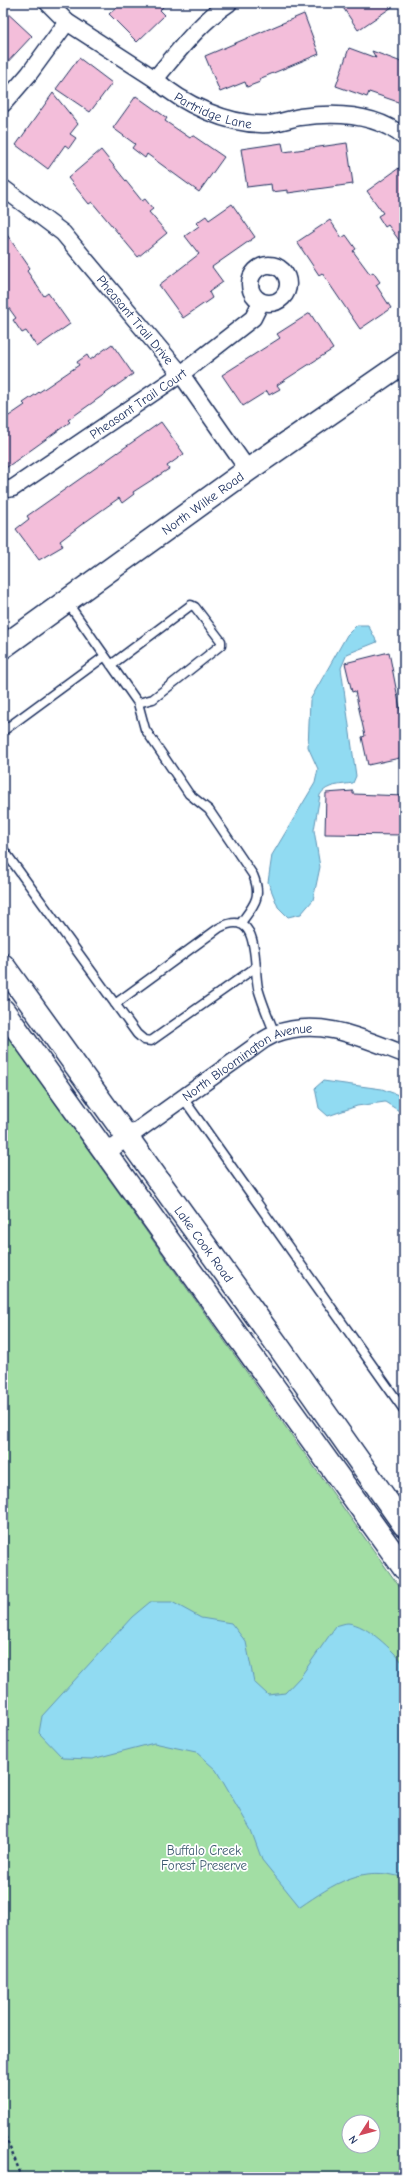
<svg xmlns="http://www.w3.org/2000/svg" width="407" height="2180" font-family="'Comic Neue',sans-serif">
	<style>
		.green { fill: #a2dea4; stroke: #5e8681; fill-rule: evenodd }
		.water { fill: #91dbf2; stroke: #6296b7 }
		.building { fill: #f3beda; stroke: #1b2f5e }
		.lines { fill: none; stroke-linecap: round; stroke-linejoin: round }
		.lane-casing { stroke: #1b2f5e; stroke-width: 11 }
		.street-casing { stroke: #1b2f5e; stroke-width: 19 }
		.secondary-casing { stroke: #1b2f5e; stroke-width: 25 }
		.primary-casing { stroke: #1b2f5e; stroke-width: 25 }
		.path { stroke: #1b2f5e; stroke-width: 2.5; stroke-dasharray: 3 3; stroke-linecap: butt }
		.lane { stroke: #fff; stroke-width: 8 }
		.street { stroke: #fff; stroke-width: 16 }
		.secondary { stroke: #fff; stroke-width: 22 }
		.primary { stroke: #fff; stroke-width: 22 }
		.labels { text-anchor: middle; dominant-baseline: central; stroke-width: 3.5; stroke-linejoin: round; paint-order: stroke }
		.street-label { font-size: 13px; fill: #1b2f5e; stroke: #fff }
		.park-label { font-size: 13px; fill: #3d5b70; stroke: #fff }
	</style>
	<rect width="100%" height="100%" fill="#fff"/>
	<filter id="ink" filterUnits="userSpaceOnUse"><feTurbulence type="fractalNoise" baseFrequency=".025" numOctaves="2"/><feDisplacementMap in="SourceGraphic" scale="8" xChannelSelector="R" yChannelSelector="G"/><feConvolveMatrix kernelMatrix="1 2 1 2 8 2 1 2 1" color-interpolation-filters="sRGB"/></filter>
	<g filter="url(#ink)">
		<!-- green -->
		<path class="green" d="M3 1030 404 1593V2177H3ZM349 2122H373V2146H349Z"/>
		<!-- water -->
		<path class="water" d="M357 625H368L377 642 347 654 341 668 356 776 353 783C342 785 326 784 320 795L314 830 320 867 313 900 301 914 288 917 278 907 268 882 272 855 315 783 318 769 308 747 310 700 347 635Z
			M323 1081 382 1089 404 1097V1114L385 1102 357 1106 328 1116 319 1108 315 1088Z
			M150 1602H172L201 1618 231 1623 246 1642 254 1682 268 1695 285 1693 301 1676 336 1626C339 1625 345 1623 348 1623 368 1625 392 1650 404 1664V1878C362 1864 334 1884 300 1907L262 1860 251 1830 216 1770 196 1752 154 1743 92 1759 63 1758 39 1733 42 1716 132 1617Z"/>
		<!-- building -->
		<path class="building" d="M121 3H167L160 10 165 15 137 42 109 14Z
			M340 3H398L358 30Z
			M3 9 32 36 3 67Z
			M304 14 319 54 259 79 260 82 247 87 245 82 220 92 205 56Z
			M349 48 376 58 372 51 404 63V104L369 92 367 97 336 86Z
			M79 58 112 83 90 112 56 89Z
			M53 93 78 124 70 134 76 138 69 148 65 145 48 169 16 145Z
			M136 96 167 118 165 121 190 138 192 135 224 157 199 192 147 154 145 158 132 148 135 144 113 128Z
			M282 143 284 152 347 143 353 184 288 193V190L272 192 271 184 247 187 241 149Z
			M101 150 142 201 145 199 153 209 149 212 167 233 138 257 92 202 89 204 68 178Z
			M399 168 404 175V247L388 225 385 227 378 216 383 213 367 191Z
			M232 204 255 237 212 267 223 282 209 292 212 298 183 318 159 285 199 254 185 236 199 226 196 223 206 216 209 220Z
			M330 220 342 238 346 235 356 249 353 251 370 274 373 272 380 282 376 285 391 308 360 329 322 273 319 275 297 242Z
			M3 229 30 268 27 271 44 296 48 293 70 324 37 347 26 331 22 333 13 320 16 318 3 300Z
			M310 313 333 349 277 385 280 389 269 395 267 391 243 406 222 375 280 338 277 334Z
			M112 344 133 374 68 420 70 422 3 470V420L25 405 23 403 79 365 77 362 87 355 90 360Z
			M161 422 184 454 167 466 169 469 133 492 134 494 122 503 119 498 81 525 60 541 63 546 39 560 16 529 29 519 27 516Z
			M389 652 404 729V757L368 765 362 737 365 736 355 691 352 692 345 663Z
			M353 791V794L404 796V835L325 834 326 793Z"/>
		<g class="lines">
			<!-- lane casing -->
			<g class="lane-casing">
				<path id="lane" d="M67 602 138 703 145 729 189 794 209 810 253 875C263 898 253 906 240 924
					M111 665 191 605 195 607 221 641V645L153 699 138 703
					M3 731 105 656
					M3 849 137 1034 144 1040 151 1041 256 967
					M115 1004 219 928C261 906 253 964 258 988 262 1003 269 1019 275 1034
					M183 1098 404 1410"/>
			</g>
			<!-- street casing -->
			<g class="street-casing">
				<g id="street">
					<path id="s1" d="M48 3 67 22 155 79C182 104 230 126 268 124 279 123 289 119 300 117 336 112 375 113 404 137"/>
					<path d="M155 79C178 52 199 23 229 3"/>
					<path d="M3 104 29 74 67 22"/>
					<path id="s2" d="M3 188 63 233 181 374 248 470"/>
					<circle cx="269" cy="284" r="19"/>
					<path id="s3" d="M3 490 13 488 181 374 253 318 261 302"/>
					<path id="s4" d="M106 1153 254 1047C260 1042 268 1037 275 1034 320 1017 362 1038 404 1054"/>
				</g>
			</g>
			<!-- secondary casing -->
			<g class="secondary-casing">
				<g id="secondary">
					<path id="s5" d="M3 647 248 470 404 362"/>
				</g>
			</g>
			<!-- primary casing -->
			<g class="primary-casing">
				<g id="primary">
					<path id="s6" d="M3 965 281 1350 404 1525"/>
					<path d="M3 1010 404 1568"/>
				</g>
			</g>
			<!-- path -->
			<path class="path" d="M3 2131 22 2177"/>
			<!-- lane -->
			<use href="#lane" class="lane"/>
			<!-- street -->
			<use href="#street" class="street"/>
			<!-- secondary -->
			<use href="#secondary" class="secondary"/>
			<!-- primary -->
			<use href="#primary" class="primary"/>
		</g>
	</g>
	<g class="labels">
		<!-- street labels -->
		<g class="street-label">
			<text stroke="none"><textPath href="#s1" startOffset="199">Partridge Lane</textPath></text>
			<text stroke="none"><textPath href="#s2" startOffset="188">Pheasant Trail Drive</textPath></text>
			<text stroke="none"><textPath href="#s3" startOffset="161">Pheasant Trail Court</textPath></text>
			<text stroke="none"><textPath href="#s5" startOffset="246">North Wilke Road</textPath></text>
			<text stroke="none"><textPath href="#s4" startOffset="170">North Bloomington Avenue</textPath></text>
			<text stroke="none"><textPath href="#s6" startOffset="344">Lake Cook Road</textPath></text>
		</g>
		<!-- park labels -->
		<g class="park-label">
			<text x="204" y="1850">Buffalo Creek<tspan x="204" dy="15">Forest Preserve</tspan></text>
		</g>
	</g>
	<!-- margin -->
	<rect width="407" height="2180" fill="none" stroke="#fff" stroke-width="16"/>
	<rect x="8" y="8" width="391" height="2164" fill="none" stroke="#1b2f5e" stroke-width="1.5" filter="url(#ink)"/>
	<!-- north arrow -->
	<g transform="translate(361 2134) rotate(234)"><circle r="19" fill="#ffffff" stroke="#a4acbf"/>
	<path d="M0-3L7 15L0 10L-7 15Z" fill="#d1495b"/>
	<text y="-6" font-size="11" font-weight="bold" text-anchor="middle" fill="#1b2f5e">N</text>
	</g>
</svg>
